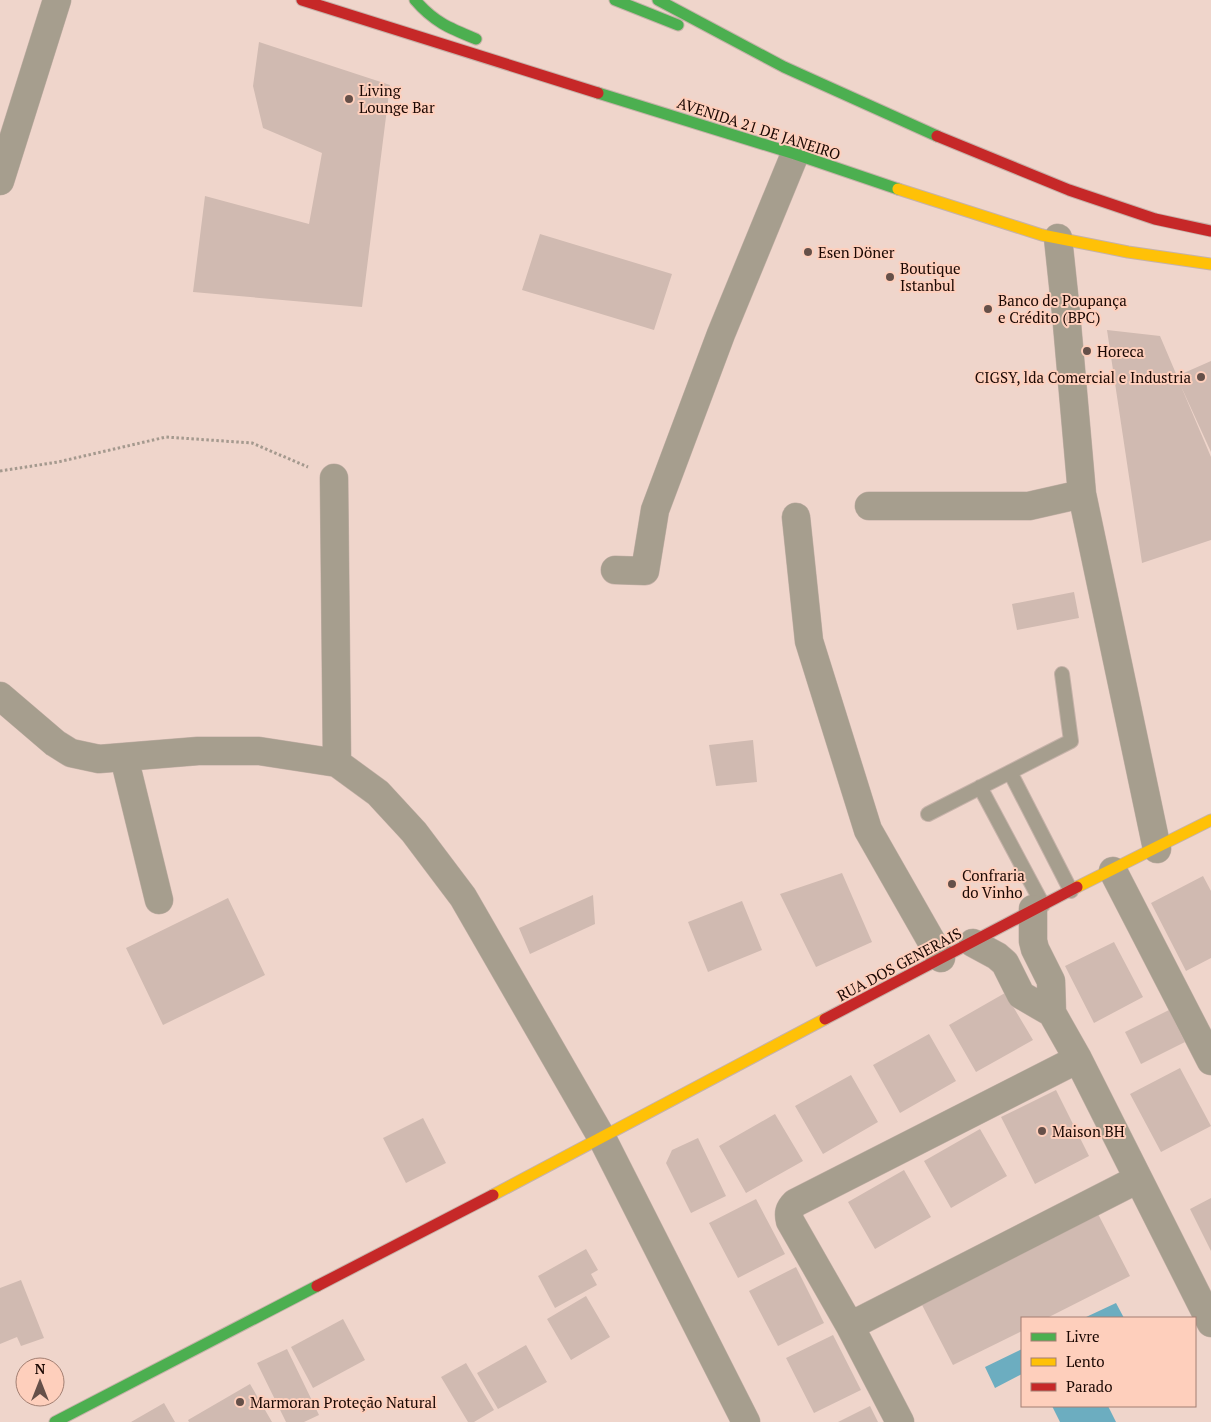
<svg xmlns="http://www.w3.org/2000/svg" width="1211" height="1422" font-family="'PT Serif',serif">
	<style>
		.water { fill: #6cadc0 }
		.building { fill: #d0bab1 }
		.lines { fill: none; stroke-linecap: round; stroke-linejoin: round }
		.lane-casing { stroke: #c6b2a9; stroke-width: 16 }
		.street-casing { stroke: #c6b2a9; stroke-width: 29 }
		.fast-casing { stroke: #c6b2a9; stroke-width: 13 }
		.slow-casing { stroke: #c6b2a9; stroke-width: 13 }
		.jam-casing { stroke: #c6b2a9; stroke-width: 13 }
		.path { stroke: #a4998e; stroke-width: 3; stroke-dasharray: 2.5 2.5; stroke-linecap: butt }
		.lane { stroke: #a69e8e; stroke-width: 14 }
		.street { stroke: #a69e8e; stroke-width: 28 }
		.fast { stroke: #4caf50; stroke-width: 11 }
		.slow { stroke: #ffc107; stroke-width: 11 }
		.jam { stroke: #c62828; stroke-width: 11 }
		.poi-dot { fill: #655049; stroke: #fecfbc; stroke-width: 2 }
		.labels { text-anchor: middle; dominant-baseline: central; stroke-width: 4; stroke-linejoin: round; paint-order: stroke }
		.poi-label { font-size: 15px; fill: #1b0803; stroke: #fecfbc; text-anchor: start }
		.street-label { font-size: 15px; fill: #1b0803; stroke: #fecfbc }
	</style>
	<rect width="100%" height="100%" fill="#efd5cb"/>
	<!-- water -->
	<path class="water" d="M1116 1303 1124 1318H1084Z
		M1022 1349V1374L995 1388 985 1367Z
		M1052 1406H1108L1116 1422H1060Z"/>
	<!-- building -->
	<path class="building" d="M259 42 390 85 362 307 193 292 205 196 309 224 322 153 263 128 253 86Z
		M540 234 672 274 654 330 522 290Z
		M1107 330 1160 336 1177 376 1211 361V452L1180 384 1211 457V540L1142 563Z
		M1074 592 1079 618 1017 630 1012 604Z
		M753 740 757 782 716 786 709 745Z
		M842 873 872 942 816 967 780 894Z
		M1203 876 1211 891V958L1186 971 1151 903Z
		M593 895 595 924 530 954 519 928Z
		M228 898 265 975 163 1025 126 948Z
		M742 901 762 950 708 972 688 922Z
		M1114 942 1143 997 1094 1023 1065 966Z
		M1005 993 1033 1040 976 1072 949 1025Z
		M1169 1010 1185 1042 1141 1064 1125 1032Z
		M929 1034 956 1081 900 1113 873 1065Z
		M1180 1068 1211 1126 1161 1152 1130 1094Z
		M851 1075 878 1122 823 1154 795 1106Z
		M1056 1090 1089 1156 1035 1184 1001 1117Z
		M775 1114 803 1161 746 1193 719 1146Z
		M423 1118 446 1163 406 1183 383 1138Z
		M980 1129 1007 1176 951 1208 924 1161Z
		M698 1138 726 1196 691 1213 666 1163 672 1150Z
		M904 1170 931 1217 875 1249 848 1202Z
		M1211 1198V1251L1190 1209Z
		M756 1199 785 1254 738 1278 709 1223Z
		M1098 1214 1130 1276 1047 1318H1022V1331L953 1365 921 1303Z
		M586 1249 598 1270 591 1274 597 1285 555 1308 538 1276Z
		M796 1267 824 1323 778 1346 749 1291Z
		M21 1280 44 1338 21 1346 17 1337 0 1344V1288Z
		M586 1296 610 1337 571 1360 547 1319Z
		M343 1319 365 1360 313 1388 291 1347Z
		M833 1335 861 1390 814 1413 786 1358Z
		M526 1345 547 1382 498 1409 477 1373Z
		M287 1349 319 1415 304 1422H286L257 1363Z
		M466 1363 494 1410 474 1422H468L441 1377Z
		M250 1384 272 1422H189L188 1420Z
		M164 1403 175 1422H131Z
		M870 1406 878 1422H838Z"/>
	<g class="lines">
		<!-- lane casing -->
		<g class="lane-casing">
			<path id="lane" d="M1010 772 1071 891
				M980 787 1043 905
				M928 814 1071 741 1062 674"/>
		</g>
		<!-- street casing -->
		<g class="street-casing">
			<path id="street" d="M0 181 57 0
				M1058 238 1066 313 1082 494 1157 849
				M334 478 337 763
				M869 506H1029L1082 494
				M796 517 809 641 868 830 941 958
				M615 570 645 571 655 510 721 334 795 154
				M0 696 55 743 71 753 99 759 198 751H259L337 763 378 793 414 832 463 897 602 1138 746 1422
				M124 757 159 900
				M1113 871 1211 1061
				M1033 909V941L1035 949 1051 981 1052 1013 1078 1059 1211 1323
				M973 943 997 956 1005 963 1021 995 1052 1013
				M850 1326 1138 1179
				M900 1422 850 1326 790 1221C788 1213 789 1209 795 1203L1078 1059"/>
		</g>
		<!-- fast casing -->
		<g class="fast-casing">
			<path id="fast" d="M415 0C434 22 449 28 476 39
				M615 0 678 25
				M658 0 784 67 937 136
				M598 93 795 154 898 189
				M55 1422 317 1286"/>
		</g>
		<!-- slow casing -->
		<g class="slow-casing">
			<path id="slow" d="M898 189 1042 235 1128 252 1211 264
				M1077 887 1211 820
				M493 1195 825 1019"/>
		</g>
		<!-- jam casing -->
		<g class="jam-casing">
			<path id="jam" d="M302 0 598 93
				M937 136 1069 190 1155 219 1211 231
				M825 1019 1077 887
				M317 1286 493 1195"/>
		</g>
		<!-- path -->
		<path class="path" d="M0 471 58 462 166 437 252 443 308 467"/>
		<!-- lane -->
		<use href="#lane" class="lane"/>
		<!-- street -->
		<use href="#street" class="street"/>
		<!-- fast -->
		<use href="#fast" class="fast"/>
		<!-- slow -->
		<use href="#slow" class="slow"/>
		<!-- jam -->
		<use href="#jam" class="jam"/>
	</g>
	<!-- markers -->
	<g class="poi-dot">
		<circle cx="349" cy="99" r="5"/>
		<circle cx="808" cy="252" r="5"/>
		<circle cx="890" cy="277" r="5"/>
		<circle cx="988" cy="309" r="5"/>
		<circle cx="1087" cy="351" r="5"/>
		<circle cx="1201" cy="377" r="5"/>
		<circle cx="952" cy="884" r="5"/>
		<circle cx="1042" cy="1131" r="5"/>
		<circle cx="240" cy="1402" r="5"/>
	</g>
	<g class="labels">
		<!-- poi labels -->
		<g class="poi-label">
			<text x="359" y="90">Living<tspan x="359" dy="17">Lounge Bar</tspan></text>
			<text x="818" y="252">Esen Döner</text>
			<text x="900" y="268">Boutique<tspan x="900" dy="17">Istanbul</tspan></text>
			<text x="998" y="300">Banco de Poupança<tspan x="998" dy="17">e Crédito (BPC)</tspan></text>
			<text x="1097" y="351">Horeca</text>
			<text x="1191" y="377" text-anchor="end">CIGSY, lda Comercial e Industria</text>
			<text x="962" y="875">Confraria<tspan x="962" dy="17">do Vinho</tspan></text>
			<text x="1052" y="1131">Maison BH</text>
			<text x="250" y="1402">Marmoran Proteção Natural</text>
		</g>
		<!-- street labels -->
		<g class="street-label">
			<text transform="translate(759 128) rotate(18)">AVENIDA 21 DE JANEIRO</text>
			<text transform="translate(899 964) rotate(-28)">RUA DOS GENERAIS</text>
		</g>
	</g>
	<!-- legend -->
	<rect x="1021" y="1317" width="175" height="90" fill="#fecfbc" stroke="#a37f72"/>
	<rect x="1031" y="1333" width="25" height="8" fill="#4caf50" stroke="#a37f72"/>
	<text x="1066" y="1342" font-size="15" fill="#1b0803">Livre</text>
	<rect x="1031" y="1358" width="25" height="8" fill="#ffc107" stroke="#a37f72"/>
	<text x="1066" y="1367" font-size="15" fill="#1b0803">Lento</text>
	<rect x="1031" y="1383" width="25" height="8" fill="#c62828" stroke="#a37f72"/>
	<text x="1066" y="1392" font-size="15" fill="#1b0803">Parado</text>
	<!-- north arrow -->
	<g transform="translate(40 1382)"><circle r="24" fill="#fecfbc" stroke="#a37f72"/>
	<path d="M0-4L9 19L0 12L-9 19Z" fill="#655049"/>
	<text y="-8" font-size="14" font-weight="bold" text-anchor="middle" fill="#1b0803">N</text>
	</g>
</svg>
